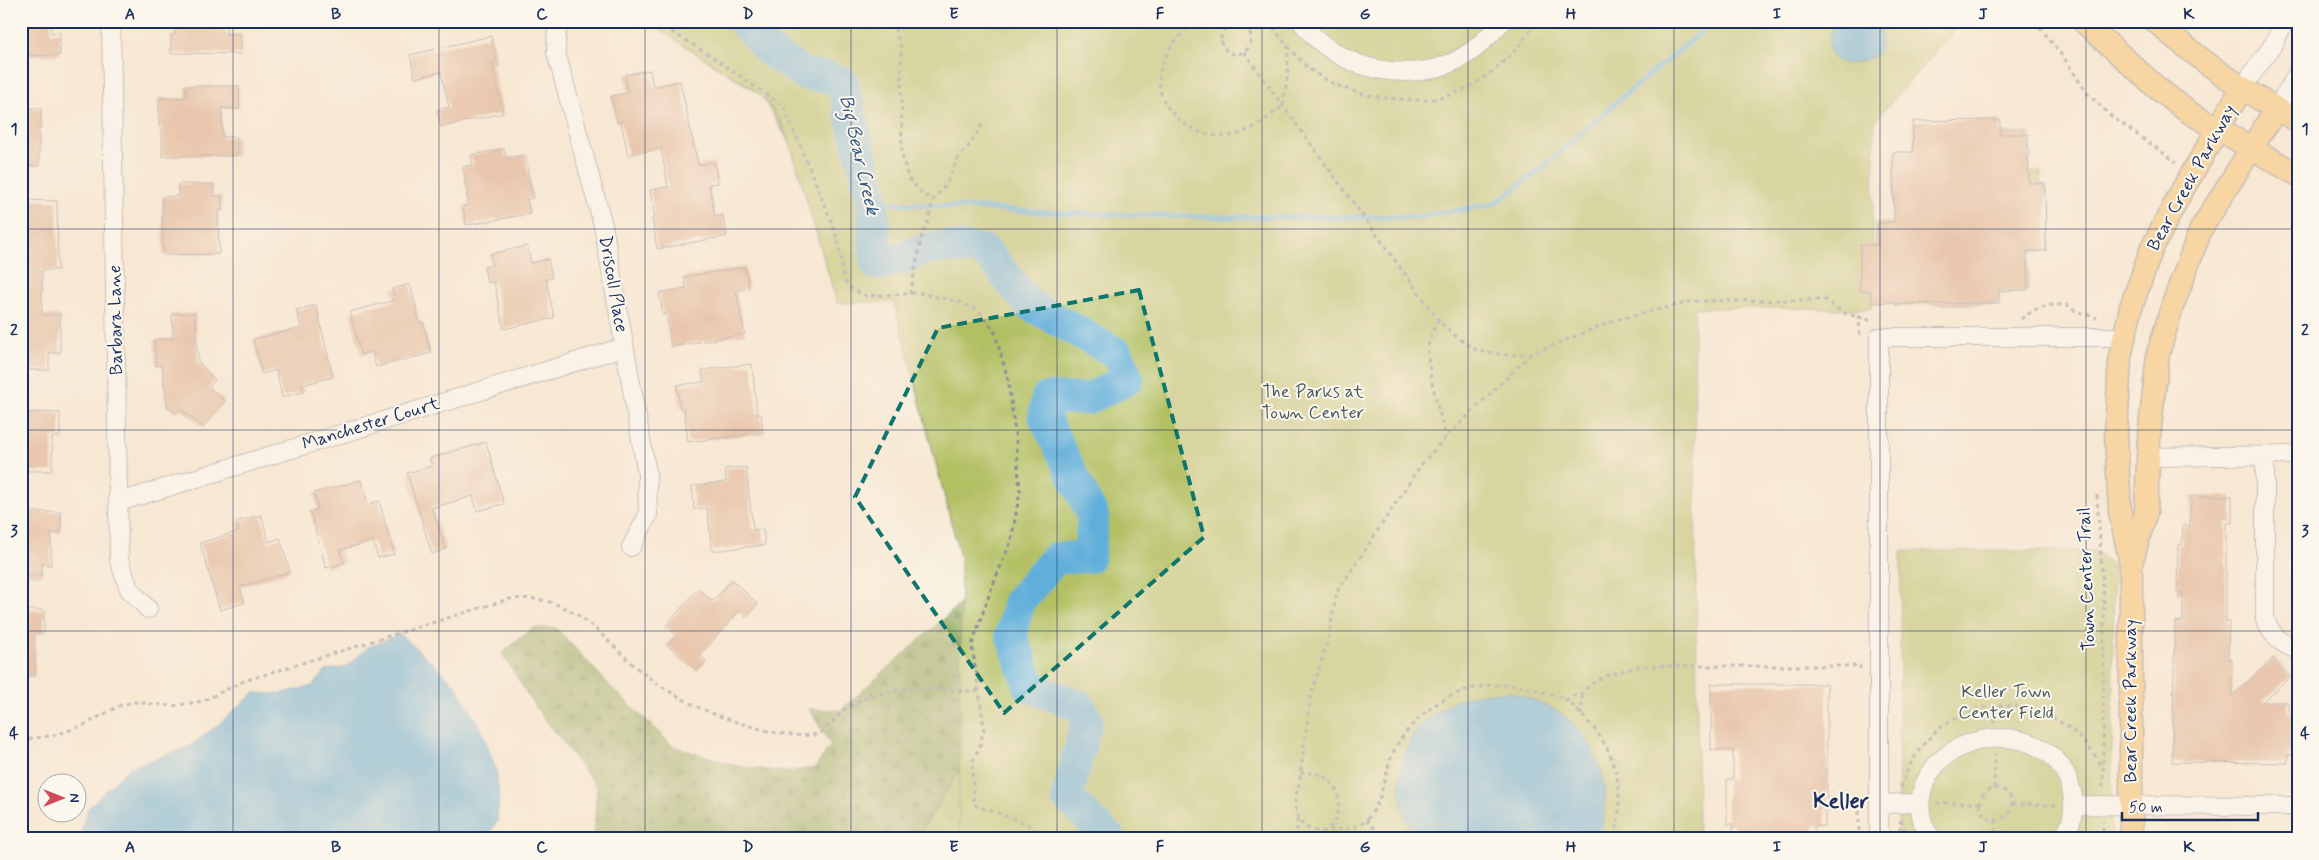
<svg xmlns="http://www.w3.org/2000/svg" width="2319" height="860" font-family="Mynerve,sans-serif">
	<style>
		.grass { fill: url(#grass-tufts); stroke: #667760 }
		.forest { fill: url(#forest-firs); stroke: #546a5b }
		.park { fill: #b2bf62; stroke: #667760 }
		.water { fill: #60afda; stroke: #3e6f9c }
		.lines { fill: none; stroke-linecap: round; stroke-linejoin: round }
		.stream { stroke: #60afda; stroke-width: 5.5 }
		.river { stroke: #60afda; stroke-width: 32 }
		.building { fill: #d7a080 }
		.minor-casing { stroke: #898c98; stroke-width: 20 }
		.major-casing { stroke: #898c98; stroke-width: 25 }
		.path { stroke: #898c98; stroke-width: 3; stroke-dasharray: 4 4; stroke-linecap: butt }
		.minor { stroke: #fff; stroke-width: 18 }
		.major { stroke: #f6c06b; stroke-width: 22 }
		.marked { fill: none; stroke: #0f766e; stroke-width: 4; stroke-dasharray: 10 6; stroke-linejoin: round }
		.grid { fill: none; stroke: #1b2f5e; stroke-width: 1; stroke-opacity: 0.55 }
		.labels { text-anchor: middle; dominant-baseline: central; stroke-width: 4; stroke-linejoin: round; paint-order: stroke }
		.street-label { font-size: 18px; fill: #1b2f5e; stroke: #fbf7ec }
		.park-label { font-size: 18px; fill: #485a5f; stroke: #fbf7ec }
		.water-label { font-size: 19px; font-style: italic; fill: #305583; stroke: #fbf7ec }
		.district-label { font-size: 22px; font-weight: bold; fill: #1b2f5e; stroke: #fbf7ec }
		.neatline { fill: none; stroke: #1b2f5e; stroke-width: 2 }
		.grid-label { font-size: 16px; text-anchor: middle; font-weight: bold; fill: #1b2f5e }
	</style>
	<defs>
		<pattern id="grass-tufts" width="24" height="20" patternUnits="userSpaceOnUse" patternTransform="scale(1.25)"><rect width="24" height="20" fill="#b2bf62"/><path d="M3 7l-1-3M5 7V3M7 7l1-3M15 17l-1-3M17 17v-4M19 17l1-3" fill="none" stroke="#98a458"/></pattern>
		<pattern id="forest-firs" width="22" height="20" patternUnits="userSpaceOnUse" patternTransform="scale(1.25)"><rect width="22" height="20" fill="#8da658"/><path d="M5 1l3.5 6h-7zM16 11l3.5 6h-7z" fill="#72884c"/></pattern>
	</defs>
	<rect width="100%" height="100%" fill="#fbf7ec"/>
	<filter id="ink" filterUnits="userSpaceOnUse"><feTurbulence type="fractalNoise" baseFrequency=".02" numOctaves="2"/><feDisplacementMap in="SourceGraphic" scale="10" xChannelSelector="R" yChannelSelector="G"/><feConvolveMatrix kernelMatrix="1 2 1 2 8 2 1 2 1" color-interpolation-filters="sRGB"/></filter>
	<filter id="wash" filterUnits="userSpaceOnUse"><feTurbulence type="fractalNoise" baseFrequency=".0096" numOctaves="4" result="noise"/><feDisplacementMap in="SourceGraphic" scale="20" xChannelSelector="R" yChannelSelector="G"/><feGaussianBlur stdDeviation="1.12" result="paint"/><feColorMatrix in="noise" values="0 0 0 0 0 0 0 0 0 0 0 0 0 0 0 0 0 1.4 0 .05"/><feComposite in="paint" operator="in"/></filter>
	<g filter="url(#wash)">
		<rect width="100%" height="100%" fill="#f7e8d3"/>
		<!-- grass -->
		<path class="grass" d="M959 771V839H917Z"/>
		<!-- forest -->
		<path class="forest" d="M646 21H960L1179 227 960 709 959 771 917 839H593L597 787 534 705 502 653 533 628H556L611 687 673 746 737 766 784 772 815 768 831 745 809 709 841 710 961 603 960 693 980 571 894 301 837 303 790 144 761 95Z"/>
		<!-- park -->
		<path class="park" d="M647 21H1963L1875 121 1872 245H1876V223H1893L1894 154 1914 153 1999 133H2029V172H2041V185H2046L2045 240 2041 241V252H2028V291H1999L1998 304H1914L1913 306H1894V303H1871V309L1694 308 1698 839H959L961 560 894 302 837 303 789 139C781 118 770 103 753 89Z
			M1901 551H2096L2114 566 2111 839H1898Z"/>
		<!-- water -->
		<path class="water" d="M1835 21H1845L1849 27 1855 21 1878 22C1884 31 1882 44 1877 54 1843 74 1817 61 1835 21Z
			M400 634 455 684 481 729 496 769 499 795 497 822 486 839H164L150 833 112 834 108 839H79L88 808 129 768 189 747 219 724 254 693 279 694 312 686 327 670 346 667 367 648Z
			M1511 692C1531 699 1553 706 1569 720 1603 748 1614 800 1597 839H1422C1418 834 1412 830 1409 824 1394 798 1399 753 1417 729 1423 722 1446 706 1454 702 1471 693 1493 693 1511 692Z"/>
		<g class="lines">
			<!-- stream -->
			<path class="stream" d="M873 202 1062 213 1216 217H1417L1494 204 1541 169 1619 100 1715 21"/>
			<!-- river -->
			<path class="river" d="M743 21 768 50 804 74 832 78 842 82 873 202 876 264C894 262 902 257 918 252 941 244 962 247 985 251L1030 305 1118 354 1128 379 1088 399 1047 398 1044 417 1093 516 1089 557 1056 558 1019 601 1011 634 1030 687 1080 706 1087 721 1067 797 1110 839"/>
		</g>
		<g id="blocks">
			<!-- building -->
			<path class="building" d="M21 21H51V33L60 32V55L21 56Z
				M175 21H226V34H241V54L171 53V35H175Z
				M491 36 497 62 492 63 503 113 441 127 437 110 449 107 441 72 415 78 410 55Z
				M650 70 653 87 680 81 698 165 714 162 718 183 709 184 715 217 723 215 727 236 657 249 652 218 655 217 650 190 668 187 661 148 628 155 621 122 617 123 611 96 628 93 625 75Z
				M186 86H239V109L222 108V137H237V156H162V127H159V98H186Z
				M21 108H41V128H39V166H21Z
				M2000 120V134H2028L2029 183H2045L2046 251H2027L2028 290 1999 291V303L1895 304V302L1871 303V291H1860V245H1878V223L1894 222 1893 152H1913V121Z
				M504 149 506 158 525 155 533 198 527 199 530 214 466 225 463 206 469 205 463 167 473 165 471 155Z
				M178 184H213V196H222V211H218L219 254 163 255 162 197 178 196Z
				M21 200 57 201 58 270H42V315H60V353H49V370H21Z
				M527 246 531 263 548 259 552 278 546 279 554 318 504 329 494 282 487 283 484 267 492 265 490 254Z
				M745 267 749 288 736 291 745 334 671 347 666 314 663 315 659 293 686 288 684 277Z
				M410 284 420 323 423 322 431 353 376 367 372 352 361 355 350 312 395 300 392 289Z
				M316 305 333 377 302 385 304 392 282 397 276 370 262 374 253 339 301 328 296 310Z
				M195 313 198 361 215 380 209 388 225 401 203 427 180 409 176 413 167 406 162 365 156 366 154 340 173 338 172 314Z
				M752 364 757 414H761L763 433 688 442 684 408H680L677 385 704 382 702 370Z
				M21 412 60 413V437H52V471H21Z
				M486 442 504 504 477 511 473 496 432 508 446 549 432 554 407 473 432 466 430 458Z
				M746 467 753 530 763 529 765 545 712 551 707 508 694 509 692 486 726 482 725 469Z
				M361 480 368 504 379 501 394 554 378 558 373 541 340 550 344 563 326 568 310 511 318 509 314 493Z
				M2191 496H2232V523H2226V622H2229L2228 659H2232V696L2274 658 2290 677 2262 702H2288V713H2298V755H2288V763L2172 762 2175 621 2183 622V593L2177 592 2178 545H2182L2183 525 2190 526Z
				M21 512H61V533H51V565L42 564V575H21Z
				M261 515 269 542 280 538 290 572 240 587 245 603 220 610 200 543 239 531 236 522Z
				M732 580 758 604 746 617 739 611 700 655 706 661 697 671 667 645 676 635 666 626 698 589 713 601Z
				M21 610H44V633H35V676H21Z
				M1711 684H1827V809H1825V826H1814V839H1733V824H1727V779H1733V750H1711Z"/>
		</g>
	</g>
	<g filter="url(#ink)">
		<use href="#blocks" fill-opacity="0" stroke="#898c98" stroke-width="1"/>
		<g class="lines">
			<!-- minor casing -->
			<g class="minor-casing">
				<path id="minor" d="M111 21 119 560 129 589 148 609
					M557 21 556 52 603 225 647 474 648 515 631 547
					M1301 21C1335 71 1415 88 1466 55 1481 46 1491 33 1503 21
					M2242 88 2273 45 2285 21
					M2276 109 2298 72
					M2265 456V620C2273 637 2280 643 2298 650
					M2148 457 2298 455
					M119 502 624 347
					M1919 803 1879 804V337H2124
					M2073 805 2298 806
					M1879 839V804
					M1932 839C1921 825 1918 809 1922 792 1938 726 2050 717 2070 785 2076 803 2074 824 2062 839"/>
			</g>
			<!-- major casing -->
			<g class="major-casing">
				<path id="major" d="M2083 21 2157 88 2187 111 2298 175
					M2155 21C2199 60 2246 93 2298 121
					M2132 560 2146 512 2149 437 2158 354 2172 307 2201 229 2276 109
					M2131 839V564L2120 512 2116 435 2120 357 2131 307 2152 248 2180 194 2242 88"/>
			</g>
			<!-- path -->
			<path class="path" d="M660 21 667 29 713 57 784 107 833 225 838 241 844 280 852 289 866 296 920 293 959 302 978 310 994 330 1008 379 1016 441 1020 491 1011 541 990 592 972 645 984 727 980 745 972 763 974 805 1026 823 1047 839
				M892 21 901 47 902 154 908 178 922 193 933 200
				M1191 21C1187 30 1180 35 1174 42 1169 48 1163 61 1161 69 1149 109 1198 143 1234 135 1253 131 1268 117 1283 106L1288 73V46
				M1268 21C1281 37 1295 57 1311 70 1332 86 1360 95 1386 98 1403 99 1422 102 1439 98 1480 88 1515 57 1536 21
				M2035 21 2064 58 2087 93 2111 116 2176 162
				M1191 22 1230 25
				M1221 39a15 15 0 1 1 30 0a15 15 0 1 1-30 0Z
				M1249 31 1261 21
				M1244 52 1440 322 1458 338 1478 351 1505 355 1531 354 1615 320 1694 301 1825 300 1844 313 1873 321
				M910 294 922 235 928 223 933 200 947 183 958 158 968 147 984 122
				M1859 315 1860 337
				M2021 319C2039 306 2045 304 2067 305L2071 309 2097 318
				M1438 320C1434 328 1430 337 1428 346 1426 366 1440 416 1446 437
				M1531 354 1446 437 1421 465 1337 592 1328 640 1311 694 1299 785C1292 803 1294 830 1319 831 1324 832 1329 830 1334 830 1345 829 1357 829 1366 820 1385 802 1383 770 1396 747 1426 696 1482 673 1539 691 1548 693 1559 696 1567 701 1576 707 1583 717 1591 725 1619 756 1625 800 1614 839
				M2097 495 2104 602 2103 788
				M1566 701 1571 696 1583 693 1588 686 1605 676 1640 666H1860V669
				M1581 715 1583 693
				M1995 723V706
				M21 740 56 735 84 725 121 705 134 702 173 706 203 701 244 681 509 599C572 593 595 631 637 668 655 683 677 697 698 707 723 719 797 745 822 732 828 728 832 721 838 716 844 709 855 702 863 699 901 683 939 691 979 691
				M1300 773C1336 768 1351 804 1328 830
				M1901 788C1931 687 2054 677 2103 769
				M1994 788 1995 754
				M1980 804a16 16 0 1 1 32 0a16 16 0 1 1-32 0Z
				M1936 803H1980
				M2012 804 2056 805
				M1366 820 1384 839
				M1901 820 1907 835
				M1996 820V839
				M1297 839V819
				M1859 839V805
				M1900 839V821
				M2103 839V822"/>
			<!-- minor -->
			<use href="#minor" class="minor"/>
			<!-- major -->
			<use href="#major" class="major"/>
		</g>
	</g>
	<!-- marked area -->
	<path d="M0 0H2319V860H0ZM1139 290 1204 537 1004 713 855 497 938 328Z" fill="#f7e8d3" fill-opacity=".55" fill-rule="evenodd"/>
	<path class="marked" d="M1139 290 1204 537 1004 713 855 497 938 328Z"/>
	<!-- grid -->
	<path class="grid" d="M233 21V839M439 21V839M645 21V839M851 21V839M1057 21V839M1262 21V839M1468 21V839M1674 21V839M1880 21V839M2086 21V839M21 229H2298M21 430H2298M21 631H2298"/>
	<g class="labels">
		<!-- street labels -->
		<g class="street-label">
			<text transform="translate(2192 178) rotate(-61)">Bear Creek Parkway</text>
			<text transform="translate(613 284) rotate(80)">Driscoll Place</text>
			<text transform="translate(116 320) rotate(-91)">Barbara Lane</text>
			<text transform="translate(371 424) rotate(-17)">Manchester Court</text>
			<text transform="translate(2087 579) rotate(-92)">Town Center Trail</text>
			<text transform="translate(2131 701) rotate(-90)">Bear Creek Parkway</text>
		</g>
		<!-- park labels -->
		<g class="park-label">
			<text x="1313" y="392">The Parks at<tspan x="1313" dy="21">Town Center</tspan></text>
			<text x="2006" y="692">Keller Town<tspan x="2006" dy="21">Center Field</tspan></text>
		</g>
		<!-- water labels -->
		<g class="water-label">
			<text transform="translate(859 155) rotate(77)">Big Bear Creek</text>
		</g>
		<!-- district labels -->
		<g class="district-label">
			<text x="1841" y="802">Keller</text>
		</g>
	</g>
	<!-- margin -->
	<rect width="2319" height="860" fill="none" stroke="#fbf7ec" stroke-width="55"/>
	<!-- north arrow -->
	<g transform="translate(62 798) rotate(90)"><circle r="24" fill="#fbf7ec" stroke="#a1a7b3"/>
	<path d="M0-4L9 19L0 12L-9 19Z" fill="#d1495b"/>
	<text y="-8" font-size="14" font-weight="bold" text-anchor="middle" fill="#1b2f5e">N</text>
	</g>
	<!-- scale -->
	<path d="M2122 812v8h136v-8" fill="none" stroke="#1b2f5e" stroke-width="2.5"/>
	<text x="2129" y="812" font-size="15" fill="#1b2f5e" stroke="#fbf7ec" stroke-width="4" paint-order="stroke">50 m</text>
	<rect x="28" y="28" width="2264" height="804" class="neatline"/>
	<g class="grid-label">
		<text x="130" y="19">A</text>
		<text x="336" y="19">B</text>
		<text x="542" y="19">C</text>
		<text x="748" y="19">D</text>
		<text x="954" y="19">E</text>
		<text x="1160" y="19">F</text>
		<text x="1365" y="19">G</text>
		<text x="1571" y="19">H</text>
		<text x="1777" y="19">I</text>
		<text x="1983" y="19">J</text>
		<text x="2189" y="19">K</text>
		<text x="14" y="134">1</text>
		<text x="2305" y="134">1</text>
		<text x="14" y="335">2</text>
		<text x="2305" y="335">2</text>
		<text x="14" y="536">3</text>
		<text x="2305" y="536">3</text>
		<text x="14" y="738">4</text>
		<text x="2305" y="738">4</text>
		<text x="130" y="852">A</text>
		<text x="336" y="852">B</text>
		<text x="542" y="852">C</text>
		<text x="748" y="852">D</text>
		<text x="954" y="852">E</text>
		<text x="1160" y="852">F</text>
		<text x="1365" y="852">G</text>
		<text x="1571" y="852">H</text>
		<text x="1777" y="852">I</text>
		<text x="1983" y="852">J</text>
		<text x="2189" y="852">K</text>
	</g>
</svg>
